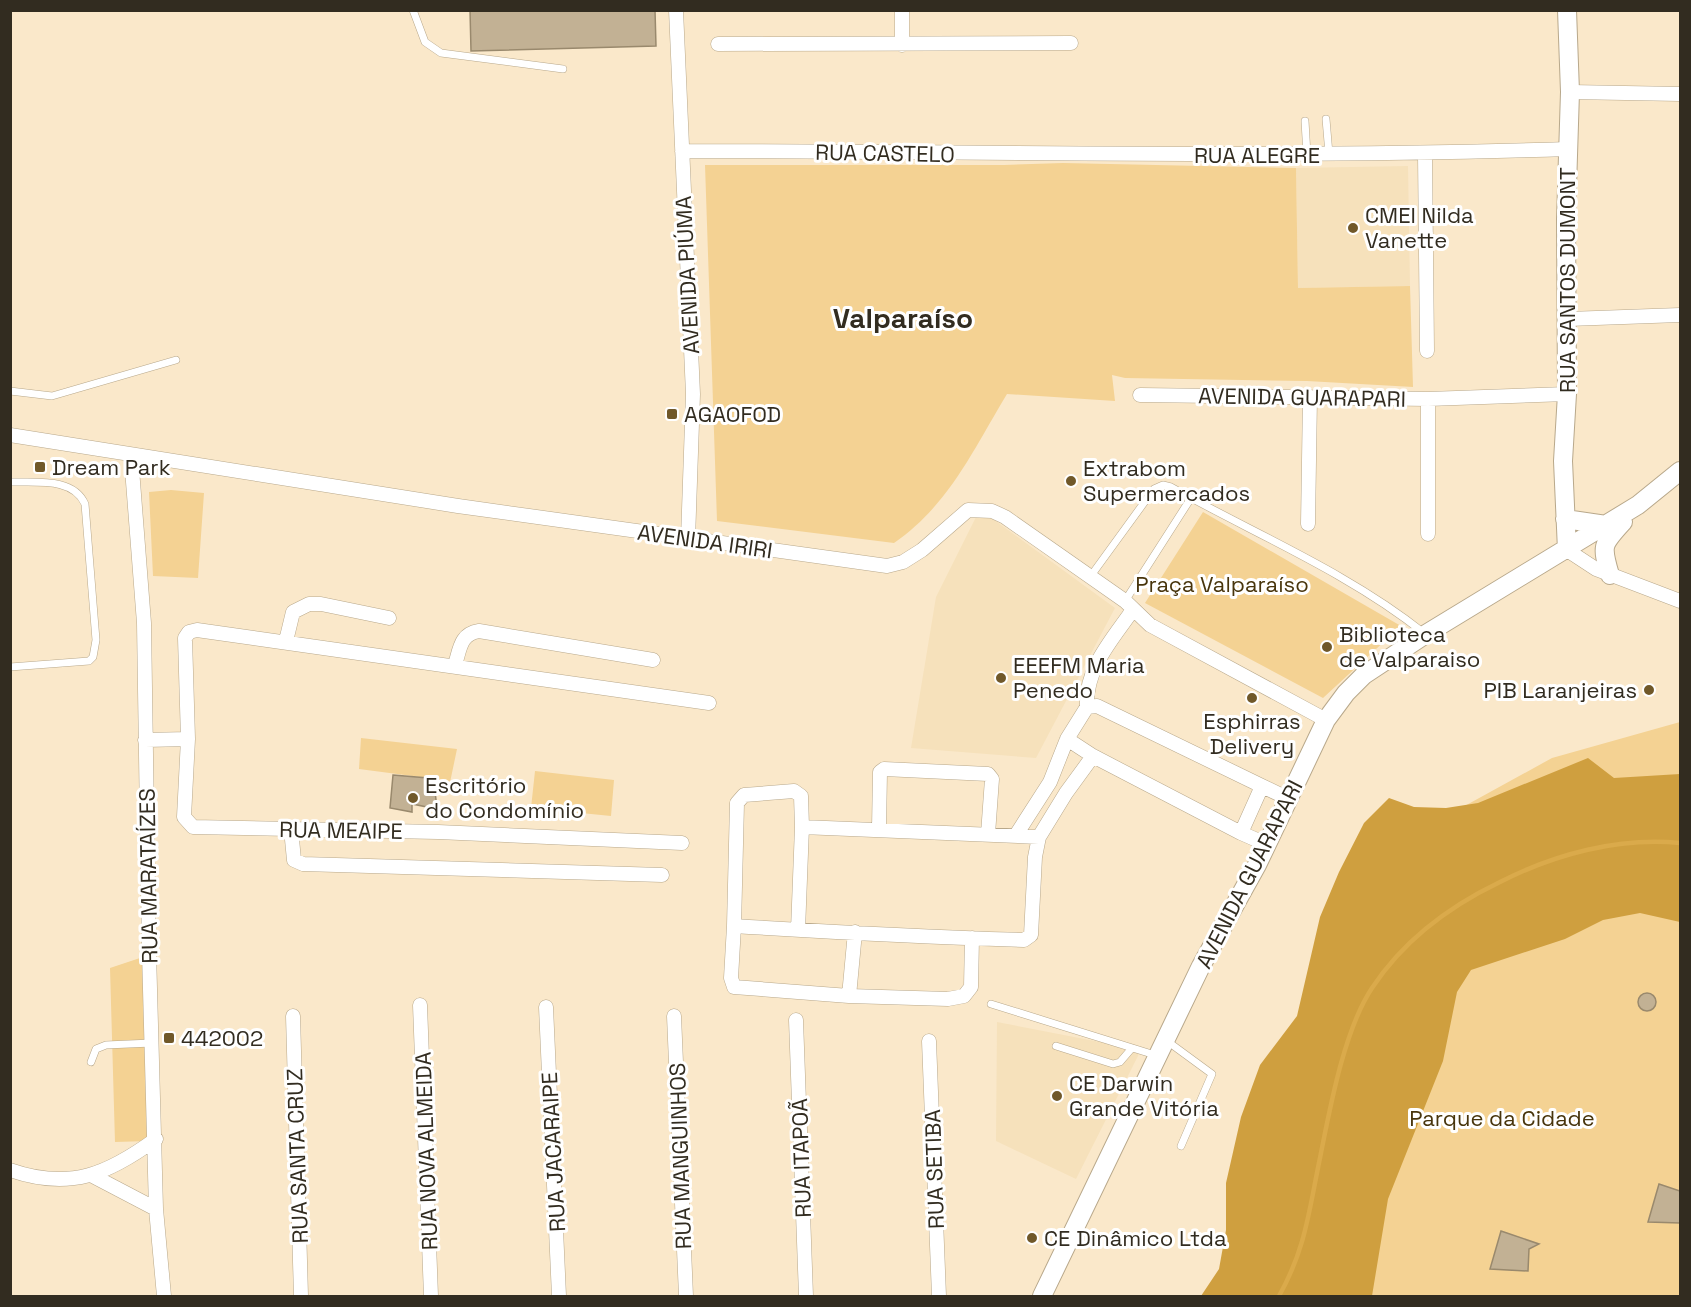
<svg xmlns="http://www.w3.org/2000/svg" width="1691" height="1307" font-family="'Space Grotesk',sans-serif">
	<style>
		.built { fill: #f6e1bb }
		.green { fill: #f4d293 }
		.forest { fill: #cf9f3f }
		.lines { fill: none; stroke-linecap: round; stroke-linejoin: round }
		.stream { stroke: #daaa4b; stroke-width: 4.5 }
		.building { fill: #c2b194; stroke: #99896d; stroke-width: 1.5 }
		.service-casing { stroke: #b8a88b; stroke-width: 8 }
		.minor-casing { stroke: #b8a88b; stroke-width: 15 }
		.tertiary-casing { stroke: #b8a88b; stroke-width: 20 }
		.service { stroke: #fff; stroke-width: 7 }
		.minor { stroke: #fff; stroke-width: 14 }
		.tertiary { stroke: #fff; stroke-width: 18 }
		.poi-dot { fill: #705829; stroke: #fff; stroke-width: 2 }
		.labels { text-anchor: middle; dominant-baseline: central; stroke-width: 6; stroke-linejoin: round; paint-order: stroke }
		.street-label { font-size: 22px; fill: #322c20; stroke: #fff }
		.poi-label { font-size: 22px; fill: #322c20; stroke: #fff; text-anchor: start }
		.park-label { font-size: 22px; fill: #48350c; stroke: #fff }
		.district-label { font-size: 28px; font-weight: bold; fill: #322c20; stroke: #fff }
	</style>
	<rect width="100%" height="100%" fill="#fae8ca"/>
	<!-- built -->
	<path class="built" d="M1408 166 1410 286 1298 288 1296 168Z
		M976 517 993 519 1115 608 1036 758 911 748 936 597Z
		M997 1022 1141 1050 1076 1179 996 1141Z"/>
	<!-- green -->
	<path class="green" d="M1063 163 1296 168 1298 288 1410 286 1413 387 1307 381 1125 378 1112 375 1115 401 1007 394C973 450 949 505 894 543L717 521 705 165H1004Z
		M171 490 204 493 198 578 153 576 149 492Z
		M1203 512 1401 626 1323 698 1145 603Z
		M1680 722V1296H1209L1461 808 1552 758Z
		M361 738 457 749 448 792 427 790 428 778 359 769Z
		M535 771 614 780 611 816 531 808Z
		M143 957 149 1141 115 1142 110 968Z"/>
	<!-- forest -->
	<path class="forest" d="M1588 758 1614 778 1680 774V922L1640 913 1603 920 1565 939 1471 970 1457 992 1443 1061 1388 1199 1372 1296H1201L1219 1269 1226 1230V1183L1241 1117 1260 1065 1297 1016 1320 917 1339 872 1364 823 1389 798 1414 807 1446 808 1478 803Z"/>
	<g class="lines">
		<!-- stream -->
		<path class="stream" d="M1279 1296C1306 1248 1309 1210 1320 1158 1330 1108 1344 1030 1372 988 1403 941 1450 906 1500 882 1555 854 1619 837 1680 843"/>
	</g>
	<!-- building -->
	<path class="building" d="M470 10H655L656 46 471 51Z
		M393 775 428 778 427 790 435 791 437 809 412 804V812L390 808Z
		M1638 1002a9 9 0 1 1 18 0a9 9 0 1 1-18 0Z
		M1659 1184 1680 1191V1223L1648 1222Z
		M1501 1231 1539 1244 1529 1249 1528 1271 1490 1269Z"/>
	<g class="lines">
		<!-- service casing -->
		<g class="service-casing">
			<path id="service" d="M413 10 425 42 441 53 563 69
				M1326 119 1329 154
				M1305 121 1307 155
				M10 391 52 396 176 360
				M10 482C36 483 73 477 85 504L96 640 93 657 89 661 10 667
				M1090 577 1154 489 1163 485 1171 487C1255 534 1349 573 1424 633
				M1125 601 1191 498
				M991 1004 1155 1055
				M1167 1041 1212 1074 1181 1146
				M1056 1046 1113 1064 1120 1062 1132 1048
				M91 1062 96 1049 106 1045 152 1043"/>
		</g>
		<!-- minor casing -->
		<g class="minor-casing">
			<path id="minor" d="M676 10 693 394 688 539
				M902 10V45
				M718 44 1071 43
				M1570 92 1680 94
				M682 151C977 151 1273 159 1568 149
				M1425 154 1427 351
				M1568 319 1680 315
				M1140 395 1428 399 1567 394
				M10 435 458 506 887 566 903 562 922 550 968 510 992 511 1005 517 1125 601 1150 625 1326 720
				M131 456 144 623 149 952 156 1209 164 1296
				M1308 524 1310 397
				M1428 534V399
				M1567 550 1596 569 1680 601
				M286 641 293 612 309 604H321L389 618
				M455 665C460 649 460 634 479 631L653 660
				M1087 707C1085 669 1111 641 1132 611
				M145 740 188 739
				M1262 786 1289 799
				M802 827 1039 837 1066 793 1093 756
				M291 829 294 860 303 864 662 875
				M879 829 880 772 884 769 988 774 992 779 988 834
				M1241 833 1266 844
				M1016 835 1050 782 1067 739 1087 707 1097 706 1262 786 1241 833 1093 756 1067 739
				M682 843 438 832 193 827 184 817 188 739 185 638 189 632 197 630 709 703
				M734 926 731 978 734 987 849 996 948 999 964 996 971 987 972 938
				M798 930 802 827 801 796 794 791 744 795 737 803 734 926C831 932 927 937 1024 940L1031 935 1035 857 1039 837
				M849 996 855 932
				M420 1005 431 1296
				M546 1007 559 1296
				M293 1016 301 1296
				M674 1016 686 1296
				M796 1020 806 1296
				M929 1041 939 1296
				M10 1170C70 1191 108 1174 156 1139
				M93 1176 156 1209"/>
		</g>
		<!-- tertiary casing -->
		<g class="tertiary-casing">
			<path id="tertiary" d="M1565 519 1606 525
				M1567 550 1563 461 1567 394 1566 219 1570 92 1567 10
				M1610 575C1601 545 1602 545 1623 522
				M1042 1296 1201 966 1257 865 1326 720 1346 693 1364 675 1426 634 1638 505 1680 471"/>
		</g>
		<!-- service -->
		<use href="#service" class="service"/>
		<!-- minor -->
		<use href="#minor" class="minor"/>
		<!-- tertiary -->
		<use href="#tertiary" class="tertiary"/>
	</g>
	<!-- markers -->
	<g class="poi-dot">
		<circle cx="1353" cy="228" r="6"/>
		<rect x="666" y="408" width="12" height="12" rx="3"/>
		<rect x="34" y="461" width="12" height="12" rx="3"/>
		<circle cx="1071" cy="481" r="6"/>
		<circle cx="1327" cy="647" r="6"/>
		<circle cx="1001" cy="678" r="6"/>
		<circle cx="1649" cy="690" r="6"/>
		<circle cx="1252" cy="698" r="6"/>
		<circle cx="413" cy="798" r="6"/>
		<rect x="163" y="1032" width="12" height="12" rx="3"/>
		<circle cx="1057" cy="1096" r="6"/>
		<circle cx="1032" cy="1238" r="6"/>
	</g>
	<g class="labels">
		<!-- street labels -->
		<g class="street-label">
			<text transform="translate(885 153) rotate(1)">RUA CASTELO</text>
			<text x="1257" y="155">RUA ALEGRE</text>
			<text transform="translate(687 275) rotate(-93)">AVENIDA PIÚMA</text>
			<text transform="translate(1567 280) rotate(-90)">RUA SANTOS DUMONT</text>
			<text transform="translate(1302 397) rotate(1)">AVENIDA GUARAPARI</text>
			<text transform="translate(705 541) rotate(8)">AVENIDA IRIRI</text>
			<text transform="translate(341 830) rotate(1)">RUA MEAIPE</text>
			<text transform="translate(1249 874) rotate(-63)">AVENIDA GUARAPARI</text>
			<text transform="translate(148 876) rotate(-91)">RUA MARATAÍZES</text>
			<text transform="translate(426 1151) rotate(-92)">RUA NOVA ALMEIDA</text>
			<text transform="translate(553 1152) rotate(-93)">RUA JACARAIPE</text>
			<text transform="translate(297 1156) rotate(-92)">RUA SANTA CRUZ</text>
			<text transform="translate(680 1156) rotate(-92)">RUA MANGUINHOS</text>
			<text transform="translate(801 1158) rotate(-92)">RUA ITAPOÃ</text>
			<text transform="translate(934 1169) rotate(-92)">RUA SETIBA</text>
		</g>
		<!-- poi labels -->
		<g class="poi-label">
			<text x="1365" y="215">CMEI Nilda<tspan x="1365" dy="25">Vanette</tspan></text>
			<text x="684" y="414">AGAOFOD</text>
			<text x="52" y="467">Dream Park</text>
			<text x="1083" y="468">Extrabom<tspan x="1083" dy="25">Supermercados</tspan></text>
			<text x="1339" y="634">Biblioteca<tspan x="1339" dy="25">de Valparaiso</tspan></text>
			<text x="1013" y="665">EEEFM Maria<tspan x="1013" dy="25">Penedo</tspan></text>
			<text x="1637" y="690" text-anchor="end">PIB Laranjeiras</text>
			<text x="1252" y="721" text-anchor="middle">Esphirras<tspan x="1252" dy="25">Delivery</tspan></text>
			<text x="425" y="785">Escritório<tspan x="425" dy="25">do Condomínio</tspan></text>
			<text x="181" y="1038">442002</text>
			<text x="1069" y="1083">CE Darwin<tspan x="1069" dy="25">Grande Vitória</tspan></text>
			<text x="1044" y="1238">CE Dinâmico Ltda</text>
		</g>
		<!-- park labels -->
		<g class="park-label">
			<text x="1222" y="584">Praça Valparaíso</text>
			<text x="1502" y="1118">Parque da Cidade</text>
		</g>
		<!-- district labels -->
		<g class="district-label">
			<text x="903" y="318">Valparaíso</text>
		</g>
	</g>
	<!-- border -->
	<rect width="1691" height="1307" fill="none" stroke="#322c20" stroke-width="24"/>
</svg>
